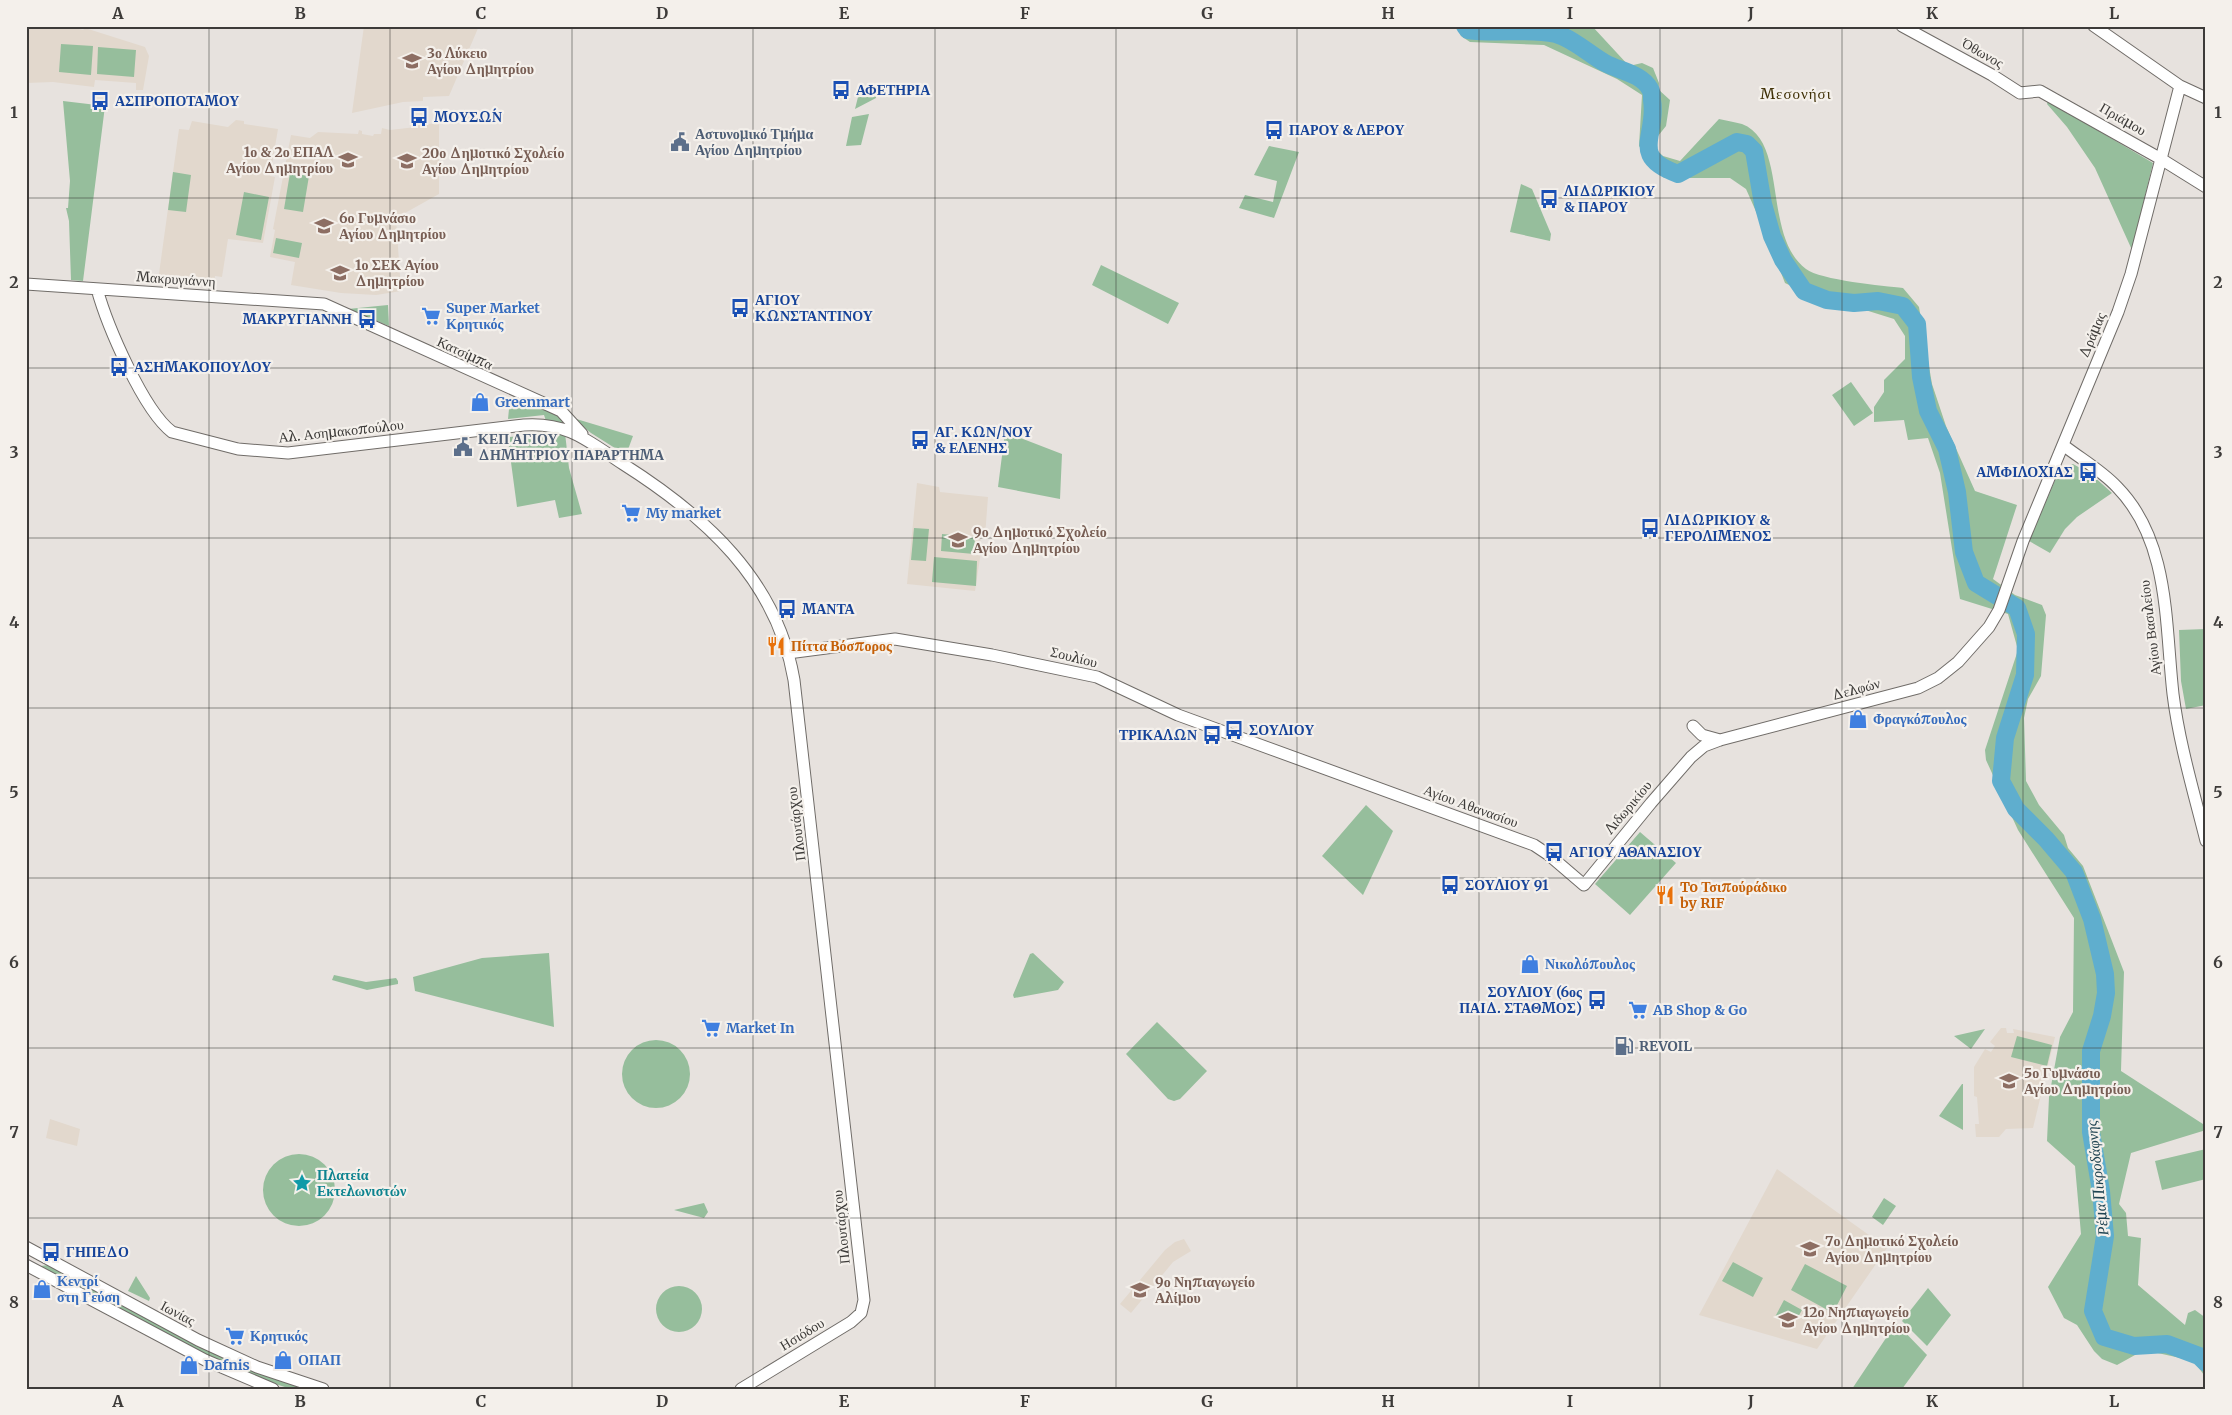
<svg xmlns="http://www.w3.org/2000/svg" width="2232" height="1415" font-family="Merriweather,serif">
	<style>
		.built { fill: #e2d8cd }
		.green { fill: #96be9c }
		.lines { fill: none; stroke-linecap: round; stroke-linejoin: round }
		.river { stroke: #5faece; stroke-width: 18 }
		.minor-casing { stroke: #706c68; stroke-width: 13 }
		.minor { stroke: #fff; stroke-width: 11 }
		.grid { fill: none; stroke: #3d3b39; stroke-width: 1; stroke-opacity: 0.55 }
		.labels { text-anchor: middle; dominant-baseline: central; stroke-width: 4.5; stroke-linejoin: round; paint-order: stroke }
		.education-label { font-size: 14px; font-weight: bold; fill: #785e54; stroke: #f4f0eb; text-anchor: start }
		.street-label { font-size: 14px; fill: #3d3b39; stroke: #f4f0eb }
		.transit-label { font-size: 14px; font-weight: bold; fill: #164399; stroke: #f4f0eb; text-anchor: start }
		.service-label { font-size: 14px; font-weight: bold; fill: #4e5e75; stroke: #f4f0eb; text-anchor: start }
		.shop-label { font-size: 14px; font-weight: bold; fill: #366cbe; stroke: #f4f0eb; text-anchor: start }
		.food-label { font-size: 14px; font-weight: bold; fill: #c56008; stroke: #f4f0eb; text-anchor: start }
		.culture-label { font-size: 14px; font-weight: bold; fill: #0d838f; stroke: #f4f0eb; text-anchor: start }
		.neighbourhood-label { font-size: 15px; letter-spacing: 1px; fill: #403107; stroke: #f4f0eb }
		.water-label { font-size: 15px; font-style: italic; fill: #204452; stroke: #f4f0eb }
		.neatline { fill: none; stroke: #3d3b39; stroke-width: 2 }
		.grid-label { font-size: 16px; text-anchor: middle; font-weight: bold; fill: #3d3b39 }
	</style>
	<rect width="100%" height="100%" fill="#e7e2de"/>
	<!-- built -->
	<path class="built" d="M26 26H66L83 30 85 28 145 47 149 56 143 90H136V83L95 80 94 87 53 82 26 83Z
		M364 26H479L449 96 423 97V101L403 102 352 113Z
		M427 119 428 124 439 123V194L396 218 401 291 376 295 341 293 291 285 295 262 270 257 275 230 273 229 291 135 310 138 318 132 358 134 359 130 362 131V134L373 136 374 134H381L382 128 390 130 416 127V120Z
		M236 120 244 121V124L278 129 270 176 275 177 263 243 228 239 222 277 215 276 214 282 172 276 171 283 158 281 179 129 189 130 192 121 228 127Z
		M917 483 939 487 940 492 988 497 985 536 981 538 980 542 982 545 975 591 907 584Z
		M2001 1028H2006L2007 1033H2014L2013 1029 2055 1037 2033 1128 2006 1129 1999 1137H1976L1975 1124H1979L1977 1097 1974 1096V1067L1985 1049 1991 1052 1995 1046 1990 1042Z
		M50 1119 80 1129 77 1146 46 1138Z
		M1777 1169 1887 1248 1817 1349 1699 1315Z
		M1184 1239 1191 1251 1173 1262 1131 1313 1120 1304 1165 1250 1175 1242Z"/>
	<!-- green -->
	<path class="green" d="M1457 26H1592L1629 66 1642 63 1653 68 1659 83V90L1670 100 1666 126 1654 141V148L1663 156 1680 161 1719 119C1727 121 1735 122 1742 124 1789 142 1762 236 1806 269 1820 280 1884 286 1903 288L1919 307 1932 384 1946 426 1975 491 2017 505 1993 579 2015 595 2042 605 2046 615 2041 676 2028 699 2024 718 2026 781 2039 805 2064 835 2068 848 2083 866 2124 972 2121 1071 2206 1126V1130L2131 1153 2119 1204 2126 1213 2128 1236 2141 1238 2138 1285 2185 1325 2188 1313 2195 1310 2206 1318V1378L2194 1361 2144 1350 2117 1365 2102 1359 2094 1351 2077 1325 2064 1318 2048 1287 2081 1234 2075 1166 2047 1141 2049 1097 2060 1037 2073 1012 2074 918 2018 830 1986 760 1985 750 2018 650 2008 614 1960 599 1940 473 1928 438 1908 440 1904 420 1874 422V407L1884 392V380L1905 359V336L1894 319 1862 309 1824 302 1785 283 1766 234 1746 189 1730 178H1664L1639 146 1642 95 1617 79 1544 45 1470 42 1461 36Z
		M61 44 93 46 91 75 59 72Z
		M98 47 136 50 134 77 97 74Z
		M859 93H876V98L855 109Z
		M63 101 105 106 83 281 71 280 69 221 66 208H68L70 181Z
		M2048 101 2153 163 2132 250 2095 168 2067 127 2047 104Z
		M869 114 861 145 846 146 852 117Z
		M1269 146 1299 152 1274 218 1239 208 1245 195 1273 202 1277 181 1254 175Z
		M173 172 191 175 186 212 168 210Z
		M290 173 309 176 303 212 284 209Z
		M1521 184 1532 189 1551 234 1550 241 1510 232Z
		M244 192 269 197 261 240 236 235Z
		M276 238 302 243 299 258 273 253Z
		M1101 265 1179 303 1168 324 1092 285Z
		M388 305 389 326 348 309Z
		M1851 382 1873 413 1854 426 1832 395Z
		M515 393 521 396V399L550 410 551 408 582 433 546 421 544 415 508 419 509 409Z
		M573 418 633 436 626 455 591 433Z
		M562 431 565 433 569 468 582 514 559 518 555 500 517 507 508 440 510 437Z
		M1005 432 1062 454 1060 499 998 487Z
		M2073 464 2091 474 2112 493 2077 517 2065 529 2050 553 2029 541 2059 471Z
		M914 528 929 529 926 561 911 560Z
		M942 534 975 537 974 554 941 551Z
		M934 557 977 561 976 586 932 582Z
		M2206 629V705L2186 709 2181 681 2179 630Z
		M1366 805 1393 831 1363 895 1322 856Z
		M1640 832 1676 863 1630 915 1595 884Z
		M549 953 554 1027 415 991 413 977 482 958Z
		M1033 953 1064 982 1058 990 1014 998 1013 995 1030 954Z
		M334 975 366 982 396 978 398 981V984L367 990 332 980Z
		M1157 1022 1207 1071 1180 1099 1174 1101 1168 1099 1126 1054Z
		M1985 1029 1971 1049 1954 1036Z
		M2017 1036 2052 1045 2047 1066 2011 1057Z
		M622 1074a34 34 0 1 1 68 0a34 34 0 1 1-68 0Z
		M1962 1084H1963V1130L1939 1116Z
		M2206 1149V1179L2162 1190 2155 1161Z
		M263 1190a36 36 0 1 1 72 0a36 36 0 1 1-72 0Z
		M1884 1198 1896 1206 1883 1225 1872 1217Z
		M704 1203 708 1212 704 1218 674 1210Z
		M26 1258 41 1266 48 1265 219 1356 247 1369 309 1389H291L245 1374 210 1358Z
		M1733 1262 1763 1278 1753 1297 1722 1281Z
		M1805 1264 1847 1286 1833 1313 1791 1290Z
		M136 1276 150 1298 149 1301 128 1291Z
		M656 1309a23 23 0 1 1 46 0a23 23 0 1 1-46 0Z
		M1928 1288 1951 1315 1927 1346 1902 1321Z
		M1784 1300 1802 1310 1797 1319 1787 1324 1775 1317Z
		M1896 1323 1927 1355 1902 1389H1852Z"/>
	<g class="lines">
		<!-- river -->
		<path class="river" d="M1465 26 1468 30C1497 34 1527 28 1556 34 1574 39 1589 54 1605 63 1619 71 1641 73 1650 89 1652 92 1652 97 1652 100 1658 136 1628 156 1678 174L1737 142 1747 144 1754 151 1763 204 1772 236 1783 260 1804 291 1827 300 1854 303 1878 301 1903 306 1917 324 1921 377 1928 411 1947 449 1957 492 1964 552 1976 583 2017 608 2026 634 2025 675 2005 738 2001 781 2016 809 2046 839 2074 872 2092 919 2105 974 2106 993 2102 1016 2091 1051V1132L2101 1191 2105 1236 2093 1311 2104 1337 2134 1346 2167 1344 2199 1356 2206 1363"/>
		<!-- minor casing -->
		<g class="minor-casing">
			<path id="minor" d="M1902 26 1992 75 2020 93 2040 91 2161 159 2206 187
				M2094 26 2180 86 2206 98
				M26 284 324 304 561 411 582 434
				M97 289C107 325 143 410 172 432L238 449 288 453 524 425C568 422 588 441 623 464 705 516 777 580 794 680L864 1300 861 1313 851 1322 741 1389
				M2063 445C2081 459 2101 470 2117 487 2170 541 2165 623 2173 694 2179 743 2194 793 2206 841
				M788 653 895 639 992 655 1097 677 1178 715 1534 845 1549 855 1584 885 1651 803 1691 757 1704 746 1720 740 1918 688 1938 678 1958 662 1989 627 1999 610 2023 541 2118 312 2131 274 2180 86
				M1693 726 1702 735 1720 740
				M26 1247 198 1340 257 1367 323 1389
				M26 1265 205 1360 273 1389"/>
		</g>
		<!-- minor -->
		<use href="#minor" class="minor"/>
	</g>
	<!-- grid -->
	<path class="grid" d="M209 26V1389M390 26V1389M572 26V1389M753 26V1389M935 26V1389M1116 26V1389M1297 26V1389M1479 26V1389M1660 26V1389M1842 26V1389M2023 26V1389M26 198H2206M26 368H2206M26 538H2206M26 708H2206M26 878H2206M26 1048H2206M26 1218H2206"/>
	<!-- icons -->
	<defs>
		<g id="school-bare" transform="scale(1.5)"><path d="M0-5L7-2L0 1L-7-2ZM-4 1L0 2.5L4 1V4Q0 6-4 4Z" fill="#8d6e63" stroke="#f4f0eb" stroke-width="2.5" paint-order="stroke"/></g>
		<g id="bus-bare" transform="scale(1.5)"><path d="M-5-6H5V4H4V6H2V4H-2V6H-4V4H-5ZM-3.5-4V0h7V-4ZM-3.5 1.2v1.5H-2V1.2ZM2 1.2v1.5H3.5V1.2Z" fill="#1a4fb4" stroke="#f4f0eb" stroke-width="2.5" paint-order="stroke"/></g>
		<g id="civic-bare" transform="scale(1.5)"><path d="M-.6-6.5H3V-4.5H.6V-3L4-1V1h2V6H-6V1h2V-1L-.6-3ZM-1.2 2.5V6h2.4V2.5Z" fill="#5c6f8a" stroke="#f4f0eb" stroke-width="2.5" paint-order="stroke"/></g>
		<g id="supermarket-bare" transform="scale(1.5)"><path d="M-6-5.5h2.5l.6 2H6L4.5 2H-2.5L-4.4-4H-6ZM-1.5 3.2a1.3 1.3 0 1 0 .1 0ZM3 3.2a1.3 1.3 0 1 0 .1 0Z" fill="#3f7fe0" stroke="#f4f0eb" stroke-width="2.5" paint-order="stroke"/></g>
		<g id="shop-bare" transform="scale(1.5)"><path d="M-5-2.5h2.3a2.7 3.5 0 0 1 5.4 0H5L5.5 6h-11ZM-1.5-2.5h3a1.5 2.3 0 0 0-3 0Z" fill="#3f7fe0" stroke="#f4f0eb" stroke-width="2.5" paint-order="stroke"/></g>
		<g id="restaurant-bare" transform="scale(1.5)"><path d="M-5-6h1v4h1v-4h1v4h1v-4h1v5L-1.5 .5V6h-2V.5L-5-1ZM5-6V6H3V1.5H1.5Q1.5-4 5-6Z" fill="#e8710a" stroke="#f4f0eb" stroke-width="2.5" paint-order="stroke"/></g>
		<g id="fuel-bare" transform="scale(1.5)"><path d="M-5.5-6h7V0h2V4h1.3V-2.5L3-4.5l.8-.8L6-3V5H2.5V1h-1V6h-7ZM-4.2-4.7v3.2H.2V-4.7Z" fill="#5c6f8a" stroke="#f4f0eb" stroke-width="2.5" paint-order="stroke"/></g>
		<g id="sight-bare" transform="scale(1.5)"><path d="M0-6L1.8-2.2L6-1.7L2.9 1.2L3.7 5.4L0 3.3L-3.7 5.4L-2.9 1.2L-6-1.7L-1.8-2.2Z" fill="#0f9aa8" stroke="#f4f0eb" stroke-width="2.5" paint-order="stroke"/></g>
	</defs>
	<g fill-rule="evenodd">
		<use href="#school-bare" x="412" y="61"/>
		<use href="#bus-bare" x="841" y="90"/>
		<use href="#bus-bare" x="100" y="101"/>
		<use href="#bus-bare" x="419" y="117"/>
		<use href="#bus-bare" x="1274" y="130"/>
		<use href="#civic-bare" x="680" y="142"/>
		<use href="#school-bare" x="348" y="160"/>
		<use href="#school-bare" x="407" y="161"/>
		<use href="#bus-bare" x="1549" y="199"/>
		<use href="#school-bare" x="324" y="226"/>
		<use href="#school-bare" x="340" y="273"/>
		<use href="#bus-bare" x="740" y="308"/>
		<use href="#supermarket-bare" x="431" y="316"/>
		<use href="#bus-bare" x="367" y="319"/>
		<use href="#bus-bare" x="119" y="367"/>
		<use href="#shop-bare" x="480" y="402"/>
		<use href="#bus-bare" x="920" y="440"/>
		<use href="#civic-bare" x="463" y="447"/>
		<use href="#bus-bare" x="2088" y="472"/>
		<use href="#supermarket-bare" x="631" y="513"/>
		<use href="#bus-bare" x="1650" y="528"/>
		<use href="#school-bare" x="958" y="540"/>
		<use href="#bus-bare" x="787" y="609"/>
		<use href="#restaurant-bare" x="776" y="646"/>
		<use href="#shop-bare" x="1858" y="719"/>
		<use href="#bus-bare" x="1234" y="730"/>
		<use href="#bus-bare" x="1212" y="735"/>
		<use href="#bus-bare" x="1554" y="852"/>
		<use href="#bus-bare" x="1450" y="885"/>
		<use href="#restaurant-bare" x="1665" y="895"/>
		<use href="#shop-bare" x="1530" y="964"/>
		<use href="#bus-bare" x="1597" y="1000"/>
		<use href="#supermarket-bare" x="1638" y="1010"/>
		<use href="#supermarket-bare" x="711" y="1028"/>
		<use href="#fuel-bare" x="1624" y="1046"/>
		<use href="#school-bare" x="2009" y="1081"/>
		<use href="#sight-bare" x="302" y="1183"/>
		<use href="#school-bare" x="1810" y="1249"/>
		<use href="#bus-bare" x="51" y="1252"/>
		<use href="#shop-bare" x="42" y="1289"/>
		<use href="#school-bare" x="1140" y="1290"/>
		<use href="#school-bare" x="1788" y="1320"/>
		<use href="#supermarket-bare" x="235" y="1336"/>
		<use href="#shop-bare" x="283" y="1360"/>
		<use href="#shop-bare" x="189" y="1365"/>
	</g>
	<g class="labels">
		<!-- education labels -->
		<g class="education-label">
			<text x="427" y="53">3ο Λύκειο<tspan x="427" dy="16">Αγίου Δημητρίου</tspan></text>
			<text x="333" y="152" text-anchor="end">1ο &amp; 2ο ΕΠΑΛ<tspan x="333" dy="16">Αγίου Δημητρίου</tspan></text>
			<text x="422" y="153">20ο Δημοτικό Σχολείο<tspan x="422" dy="16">Αγίου Δημητρίου</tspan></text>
			<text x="339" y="218">6ο Γυμνάσιο<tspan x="339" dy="16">Αγίου Δημητρίου</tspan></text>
			<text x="355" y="265">1ο ΣΕΚ Αγίου<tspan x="355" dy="16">Δημητρίου</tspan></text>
			<text x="973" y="532">9ο Δημοτικό Σχολείο<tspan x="973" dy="16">Αγίου Δημητρίου</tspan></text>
			<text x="2024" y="1073">5ο Γυμνάσιο<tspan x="2024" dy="16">Αγίου Δημητρίου</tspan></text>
			<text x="1825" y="1241">7ο Δημοτικό Σχολείο<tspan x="1825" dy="16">Αγίου Δημητρίου</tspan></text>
			<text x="1155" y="1282">9ο Νηπιαγωγείο<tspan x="1155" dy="16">Αλίμου</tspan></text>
			<text x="1803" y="1312">12ο Νηπιαγωγείο<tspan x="1803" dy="16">Αγίου Δημητρίου</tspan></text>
		</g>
		<!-- street labels -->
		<g class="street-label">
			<text transform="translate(1983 53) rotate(30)">Όθωνος</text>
			<text transform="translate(2123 119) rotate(30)">Πριάμου</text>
			<text transform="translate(176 279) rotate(4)">Μακρυγιάννη</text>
			<text transform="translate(2092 335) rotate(-67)">Δράμας</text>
			<text transform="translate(465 353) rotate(25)">Κατσίμπα</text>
			<text transform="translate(341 431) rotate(-6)">Αλ. Ασημακοπούλου</text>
			<text transform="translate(2150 628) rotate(-97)">Αγίου Βασιλείου</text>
			<text transform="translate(1074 657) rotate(14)">Σουλίου</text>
			<text transform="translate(1856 689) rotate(-15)">Δελφών</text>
			<text transform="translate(1471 806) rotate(20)">Αγίου Αθανασίου</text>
			<text transform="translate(1628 807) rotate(-50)">Λιδωρικίου</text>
			<text transform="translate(796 824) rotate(-97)">Πλουτάρχου</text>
			<text transform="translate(841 1227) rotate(-96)">Πλουτάρχου</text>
			<text transform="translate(178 1313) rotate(28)">Ιωνίας</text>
			<text transform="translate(802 1334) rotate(-31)">Ησιόδου</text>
		</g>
		<!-- transit labels -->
		<g class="transit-label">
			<text x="856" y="90">ΑΦΕΤΗΡΙΑ</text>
			<text x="115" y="101">ΑΣΠΡΟΠΟΤΑΜΟΥ</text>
			<text x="434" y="117">ΜΟΥΣΏΝ</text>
			<text x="1289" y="130">ΠΑΡΟΥ &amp; ΛΕΡΟΥ</text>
			<text x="1564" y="191">ΛΙΔΩΡΙΚΙΟΥ<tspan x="1564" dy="16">&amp; ΠΑΡΟΥ</tspan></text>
			<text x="755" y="300">ΑΓΙΟΥ<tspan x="755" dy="16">ΚΩΝΣΤΑΝΤΙΝΟΥ</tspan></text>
			<text x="352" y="319" text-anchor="end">ΜΑΚΡΥΓΙΑΝΝΗ</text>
			<text x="134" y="367">ΑΣΗΜΑΚΟΠΟΥΛΟΥ</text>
			<text x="935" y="432">ΑΓ. ΚΩΝ/ΝΟΥ<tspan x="935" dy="16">&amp; ΕΛΕΝΗΣ</tspan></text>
			<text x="2073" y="472" text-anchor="end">ΑΜΦΙΛΟΧΙΑΣ</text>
			<text x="1665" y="520">ΛΙΔΩΡΙΚΙΟΥ &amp;<tspan x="1665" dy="16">ΓΕΡΟΛΙΜΕΝΟΣ</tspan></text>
			<text x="802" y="609">ΜΑΝΤΑ</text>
			<text x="1249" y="730">ΣΟΥΛΙΟΥ</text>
			<text x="1197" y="735" text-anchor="end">ΤΡΙΚΑΛΩΝ</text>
			<text x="1569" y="852">ΑΓΙΟΥ ΑΘΑΝΑΣΙΟΥ</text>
			<text x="1465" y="885">ΣΟΥΛΙΟΥ 91</text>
			<text x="1582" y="992" text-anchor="end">ΣΟΥΛΙΟΥ (6ος<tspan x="1582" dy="16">ΠΑΙΔ. ΣΤΑΘΜΟΣ)</tspan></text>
			<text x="66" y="1252">ΓΗΠΕΔΟ</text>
		</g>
		<!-- service labels -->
		<g class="service-label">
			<text x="695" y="134">Αστυνομικό Τμήμα<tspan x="695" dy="16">Αγίου Δημητρίου</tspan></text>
			<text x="478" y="439">ΚΕΠ ΑΓΙΟΥ<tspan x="478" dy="16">ΔΗΜΗΤΡΙΟΥ ΠΑΡΑΡΤΗΜΑ</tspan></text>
			<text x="1639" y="1046">REVOIL</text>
		</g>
		<!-- shop labels -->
		<g class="shop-label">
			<text x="446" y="308">Super Market<tspan x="446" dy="16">Κρητικός</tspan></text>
			<text x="495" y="402">Greenmart</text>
			<text x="646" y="513">My market</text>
			<text x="1873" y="719">Φραγκόπουλος</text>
			<text x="1545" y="964">Νικολόπουλος</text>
			<text x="1653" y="1010">AB Shop &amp; Go</text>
			<text x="726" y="1028">Market In</text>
			<text x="57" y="1281">Κεντρί<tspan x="57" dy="16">στη Γεύση</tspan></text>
			<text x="250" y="1336">Κρητικός</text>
			<text x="298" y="1360">ΟΠΑΠ</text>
			<text x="204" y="1365">Dafnis</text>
		</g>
		<!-- food labels -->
		<g class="food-label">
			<text x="791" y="646">Πίττα Βόσπορος</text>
			<text x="1680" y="887">To Τσιπούράδικο<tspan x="1680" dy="16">by RIF</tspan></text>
		</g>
		<!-- culture labels -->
		<g class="culture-label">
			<text x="317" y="1175">Πλατεία<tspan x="317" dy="16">Εκτελωνιστών</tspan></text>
		</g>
		<!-- neighbourhood labels -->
		<g class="neighbourhood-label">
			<text x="1796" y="93">Μεσονήσι</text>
		</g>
		<!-- water labels -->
		<g class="water-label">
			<text transform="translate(2097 1178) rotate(-96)">Ρέμα Πικροδάφνης</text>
		</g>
	</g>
	<!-- border -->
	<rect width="2232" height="1415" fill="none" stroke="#f4f0eb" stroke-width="55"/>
	<rect x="28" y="28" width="2176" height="1360" class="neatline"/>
	<g class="grid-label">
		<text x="118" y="19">A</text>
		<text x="300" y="19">B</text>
		<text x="481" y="19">C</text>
		<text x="662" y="19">D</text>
		<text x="844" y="19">E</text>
		<text x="1025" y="19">F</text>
		<text x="1207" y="19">G</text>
		<text x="1388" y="19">H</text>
		<text x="1570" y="19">I</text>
		<text x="1751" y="19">J</text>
		<text x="1932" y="19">K</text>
		<text x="2114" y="19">L</text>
		<text x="14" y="118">1</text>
		<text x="2218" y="118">1</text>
		<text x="14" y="288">2</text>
		<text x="2218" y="288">2</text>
		<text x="14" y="458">3</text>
		<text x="2218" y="458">3</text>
		<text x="14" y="628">4</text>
		<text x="2218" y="628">4</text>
		<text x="14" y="798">5</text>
		<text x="2218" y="798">5</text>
		<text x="14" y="968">6</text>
		<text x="2218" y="968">6</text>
		<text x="14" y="1138">7</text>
		<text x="2218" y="1138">7</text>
		<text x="14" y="1308">8</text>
		<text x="2218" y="1308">8</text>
		<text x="118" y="1407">A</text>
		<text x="300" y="1407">B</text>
		<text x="481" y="1407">C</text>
		<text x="662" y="1407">D</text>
		<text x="844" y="1407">E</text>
		<text x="1025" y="1407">F</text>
		<text x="1207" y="1407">G</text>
		<text x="1388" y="1407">H</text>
		<text x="1570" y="1407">I</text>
		<text x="1751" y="1407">J</text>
		<text x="1932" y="1407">K</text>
		<text x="2114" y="1407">L</text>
	</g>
</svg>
